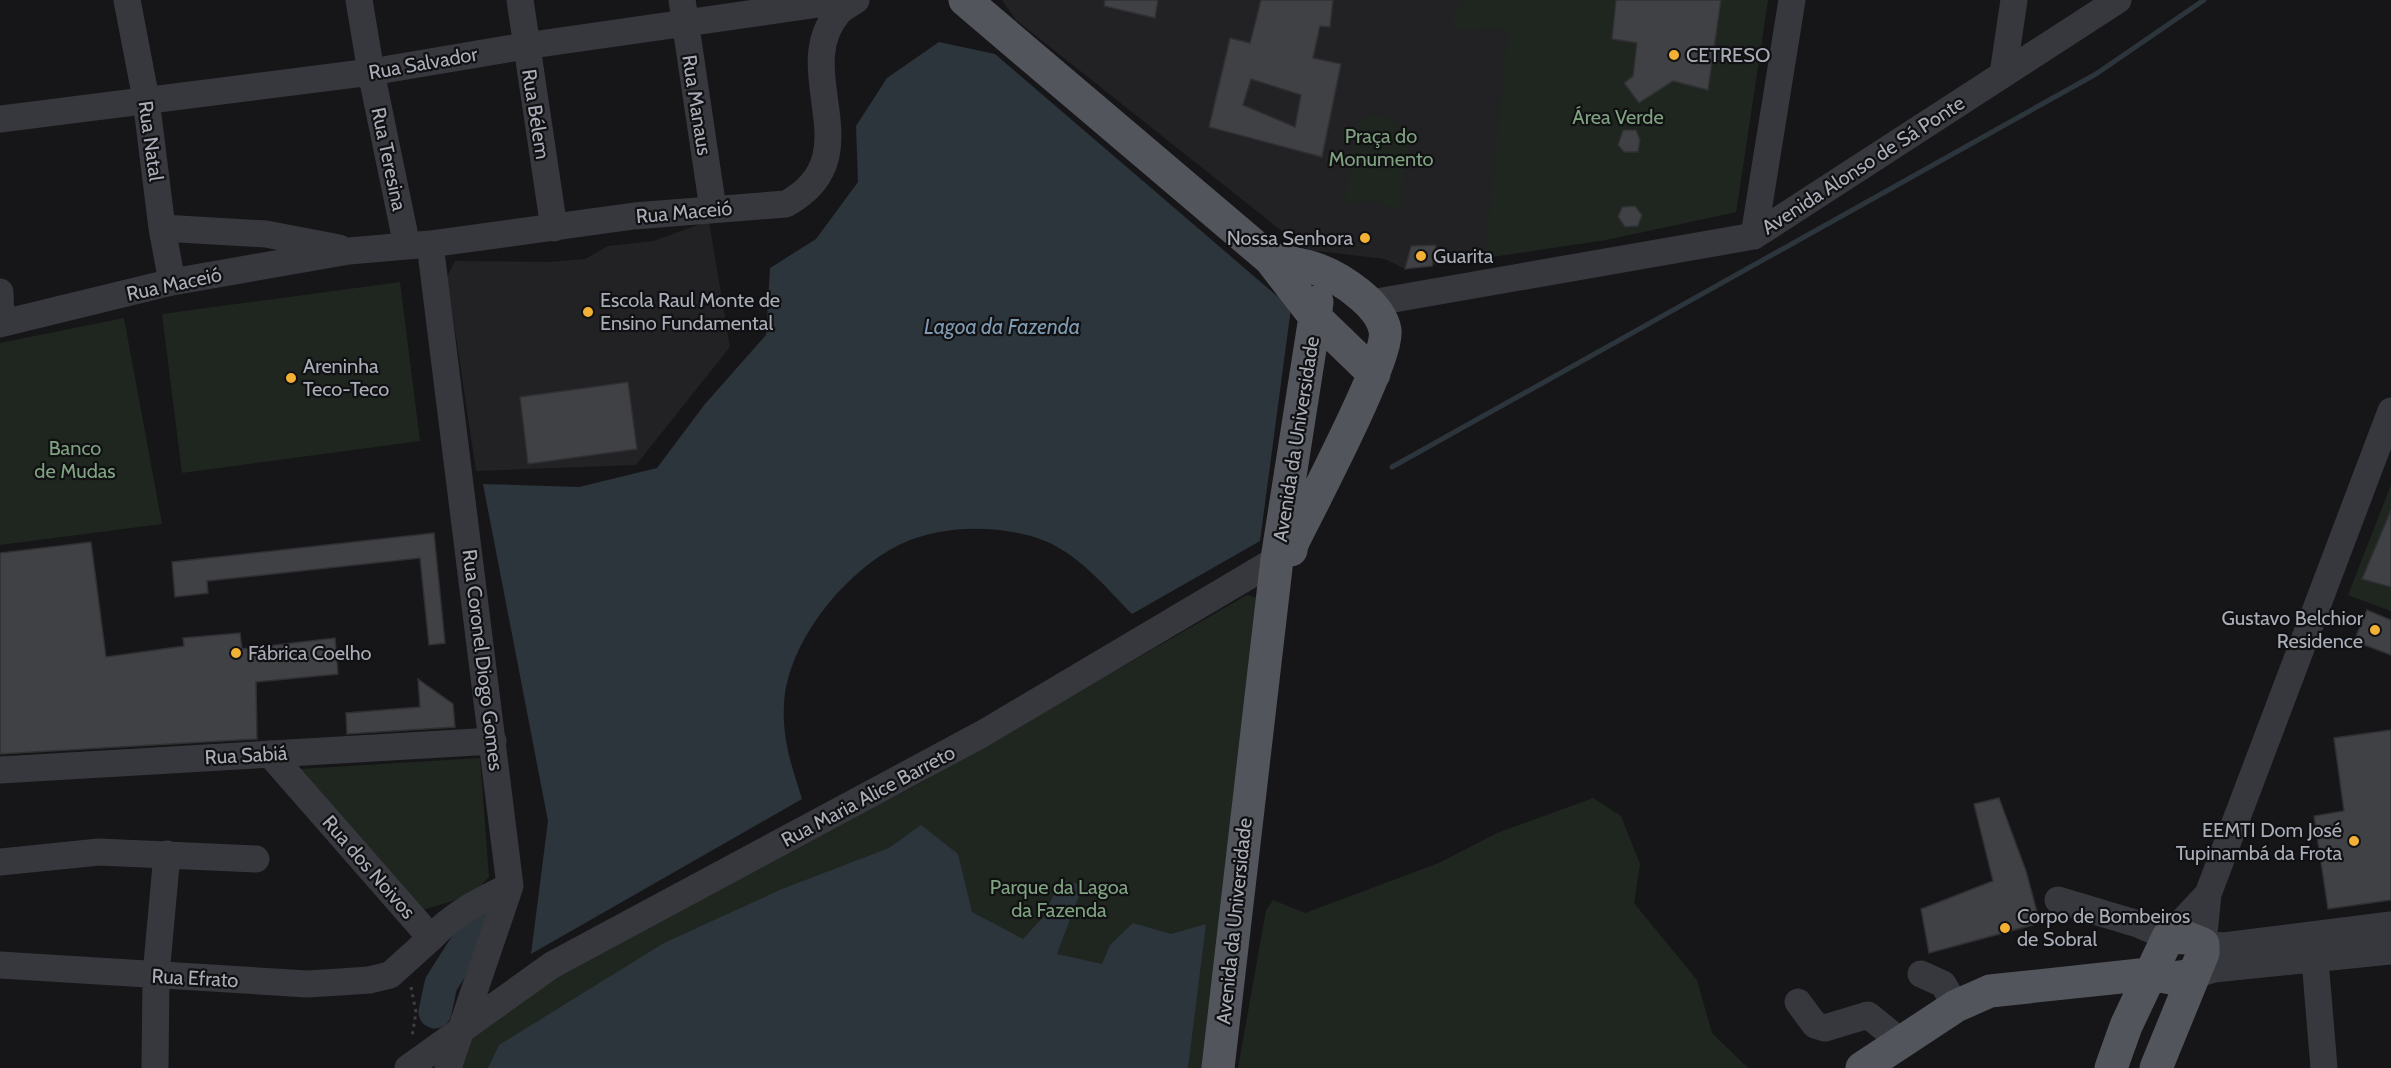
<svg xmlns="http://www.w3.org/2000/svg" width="2391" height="1068" font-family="Cabin,sans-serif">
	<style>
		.built { fill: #222225 }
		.green { fill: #1e261f }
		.water { fill: #2c353c }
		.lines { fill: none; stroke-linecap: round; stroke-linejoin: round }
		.stream { stroke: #2c353c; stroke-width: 5 }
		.river { stroke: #2c353c; stroke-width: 33 }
		.building { fill: #404145; stroke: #303034; stroke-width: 1.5; fill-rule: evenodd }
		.path { stroke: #3d3f44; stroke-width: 3; stroke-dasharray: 3 4.5; stroke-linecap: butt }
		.minor { stroke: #37383d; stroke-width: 27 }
		.major { stroke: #53555c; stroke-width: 33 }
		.poi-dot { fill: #f2b134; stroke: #111113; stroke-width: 2 }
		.labels { text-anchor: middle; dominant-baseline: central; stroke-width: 4.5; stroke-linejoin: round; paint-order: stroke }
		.poi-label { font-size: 20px; fill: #a8adb8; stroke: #111113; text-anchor: start }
		.street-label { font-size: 20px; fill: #a8adb8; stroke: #111113 }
		.park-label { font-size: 20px; fill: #7fa381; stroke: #111113 }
		.water-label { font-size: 21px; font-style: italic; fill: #7f9bb3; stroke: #111113 }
	</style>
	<rect width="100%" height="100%" fill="#161618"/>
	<!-- built -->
	<path class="built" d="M1002 0H1768L1736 212 1606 240 1405 269 1385 259 1309 250 1298 244 1016 20Z
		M709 221 730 347 636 465 476 471 447 277 455 261 551 262 585 259 608 246 653 241Z"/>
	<!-- green -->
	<path class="green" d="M1467 0H1768L1736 212 1606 240 1485 258 1508 28 1453 30 1454 13Z
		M1371 115C1389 115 1401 124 1410 140L1398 213C1380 198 1366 199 1344 205L1357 123Z
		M400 282 420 441 182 473 162 314Z
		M124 318 162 524 0 545V343Z
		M2391 485V611L2348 595Z
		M1247 595 1259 598 1212 1068H455L463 1043 563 965 917 785Z
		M480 758 489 877 472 895 416 912 299 769Z
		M1593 798 1621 816 1640 864 1634 903 1697 980 1712 1033 1748 1068H1238L1266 910 1273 900 1305 913 1439 863 1497 833Z"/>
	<!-- water -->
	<path class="water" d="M939 42 995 54 1291 308 1260 541 1132 614C1104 586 1077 551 1037 538 997 525 943 525 903 543 847 569 787 641 784 705 782 739 792 767 802 799L531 954 548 821 483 484 579 487 657 468 705 404 766 335 770 268 816 239 858 182 856 126 887 78Z
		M921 825 958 854 972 912 1023 939 1044 916 1057 887 1066 881 1083 885 1057 954 1102 964 1110 945 1133 923 1171 934 1206 924 1188 1068H488L499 1045 664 943 782 889 889 848Z"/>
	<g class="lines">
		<!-- stream -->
		<path class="stream" d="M1392 467 2096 74 2204 0"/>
		<!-- river -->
		<path class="river" d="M435 1012 441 984 478 926"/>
	</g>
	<!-- building -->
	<path class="building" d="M1105 0H1158L1155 18 1104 6Z
		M1261 0H1333L1330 27 1320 26 1313 58 1341 64 1322 157 1209 127 1230 38 1250 43ZM1251 79 1301 95 1295 127 1243 105Z
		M1616 0H1721L1708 90 1673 81 1639 103 1624 83 1633 76 1637 43 1612 39Z
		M1623 130H1636L1640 140 1638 152H1624L1618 145Z
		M1635 206 1642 215 1638 226 1625 227 1618 217 1622 207Z
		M1436 245 1432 266 1405 269 1411 246Z
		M628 382 637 449 528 464 520 397Z
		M2391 510V587L2362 579Z
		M434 533 445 643 429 645 420 558 207 581 208 593 175 597 172 562Z
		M91 542 106 657 184 646 183 638 240 633 242 649 335 638 338 674 256 682 257 739 0 754V553Z
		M2367 610 2391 620V655L2354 641Z
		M418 679 453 704 455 727 347 734 346 713 420 707Z
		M2391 730V900L2328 909 2314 816 2344 811 2334 738Z
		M1999 798 2026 871 2040 923 1929 953 1921 909 1993 881 1974 804Z"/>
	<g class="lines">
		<!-- path -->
		<path class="path" d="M411 987 416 1012 412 1037"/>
		<!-- minor -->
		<path class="minor" d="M127 0 146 99 162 228 172 282
			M359 0 371 72 407 246
			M520 0 554 228
			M682 0 713 209
			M2003 74 2014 0
			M0 119 371 72 525 46 846 0
			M162 228 266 234 339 248
			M1754 236 1792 0
			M430 244 510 886 448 1068
			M0 292 1 323
			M1371 303 1754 236 2118 0
			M0 324 172 282 349 251 430 244 634 216 786 204C874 156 788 72 838 13 842 8 851 4 856 0
			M2391 411 2208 894 2203 944 2224 946 2391 925
			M0 770 493 741
			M0 862 99 852 256 859
			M2058 900 2138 924 2168 937 2208 894
			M431 938C454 913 480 901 510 886
			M2315 960 2324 1068
			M0 965 307 984 340 982 369 980 390 975 431 938 270 754
			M1921 974 1943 984 1956 1006
			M2194 975 2214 969 2391 951
			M1798 1002 1815 1025 1825 1028 1868 1015 1900 1041
			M155 1068 156 975 167 854
			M408 1068 552 965 982 734 1277 559"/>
		<!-- major -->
		<path class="major" d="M965 0 1270 259 1315 317 1277 559 1218 1068
			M1270 259C1286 262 1304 264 1319 270 1342 279 1380 304 1385 330 1390 357 1309 509 1292 544L1291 550
			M1317 302 1315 317 1374 374
			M1862 1068 1956 1006 1990 991 2149 974 2171 978 2194 975
			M2111 1068 2126 1026 2168 937 2188 938 2203 944V953L2156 1068"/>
	</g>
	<!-- markers -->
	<g class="poi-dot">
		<circle cx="1674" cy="55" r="6"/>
		<circle cx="1365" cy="238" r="6"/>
		<circle cx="1421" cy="256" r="6"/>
		<circle cx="588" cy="312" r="6"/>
		<circle cx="291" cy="378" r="6"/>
		<circle cx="2375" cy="630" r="6"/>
		<circle cx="236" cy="653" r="6"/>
		<circle cx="2354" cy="841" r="6"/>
		<circle cx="2005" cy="928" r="6"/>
	</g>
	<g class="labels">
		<!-- poi labels -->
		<g class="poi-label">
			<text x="1686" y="55">CETRESO</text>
			<text x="1353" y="238" text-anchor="end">Nossa Senhora</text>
			<text x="1433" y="256">Guarita</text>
			<text x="600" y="300">Escola Raul Monte de<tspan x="600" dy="23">Ensino Fundamental</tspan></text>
			<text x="303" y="366">Areninha<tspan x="303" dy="23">Teco-Teco</tspan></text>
			<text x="2363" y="618" text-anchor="end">Gustavo Belchior<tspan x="2363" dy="23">Residence</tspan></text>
			<text x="248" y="653">Fábrica Coelho</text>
			<text x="2342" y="830" text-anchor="end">EEMTI Dom José<tspan x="2342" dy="23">Tupinambá da Frota</tspan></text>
			<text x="2017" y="916">Corpo de Bombeiros<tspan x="2017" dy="23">de Sobral</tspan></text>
		</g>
		<!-- street labels -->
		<g class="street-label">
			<text transform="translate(423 63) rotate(-10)">Rua Salvador</text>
			<text transform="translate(697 105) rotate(81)">Rua Manaus</text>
			<text transform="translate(536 114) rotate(81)">Rua Bélem</text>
			<text transform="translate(151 141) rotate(82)">Rua Natal</text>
			<text transform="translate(389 159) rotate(78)">Rua Teresina</text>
			<text transform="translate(1863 165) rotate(-33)">Avenida Alonso de Sá Ponte</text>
			<text transform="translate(684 212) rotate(-5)">Rua Maceió</text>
			<text transform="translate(174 284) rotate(-12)">Rua Maceió</text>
			<text transform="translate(1296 439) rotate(-81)">Avenida da Universidade</text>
			<text transform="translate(483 660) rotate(83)">Rua Coronel Diogo Gomes</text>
			<text transform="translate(246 755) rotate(-3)">Rua Sabiá</text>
			<text transform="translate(868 796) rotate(-28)">Rua Maria Alice Barreto</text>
			<text transform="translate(369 867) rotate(49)">Rua dos Noivos</text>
			<text transform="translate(1234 921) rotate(-84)">Avenida da Universidade</text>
			<text transform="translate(195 978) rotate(3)">Rua Efrato</text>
		</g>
		<!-- park labels -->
		<g class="park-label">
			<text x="1618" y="117">Área Verde</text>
			<text x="1381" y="136">Praça do<tspan x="1381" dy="23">Monumento</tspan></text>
			<text x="75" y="448">Banco<tspan x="75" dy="23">de Mudas</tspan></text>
			<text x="1059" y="887">Parque da Lagoa<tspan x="1059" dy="23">da Fazenda</tspan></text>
		</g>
		<!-- water labels -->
		<g class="water-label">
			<text x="1002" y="326">Lagoa da Fazenda</text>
		</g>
	</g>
</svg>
